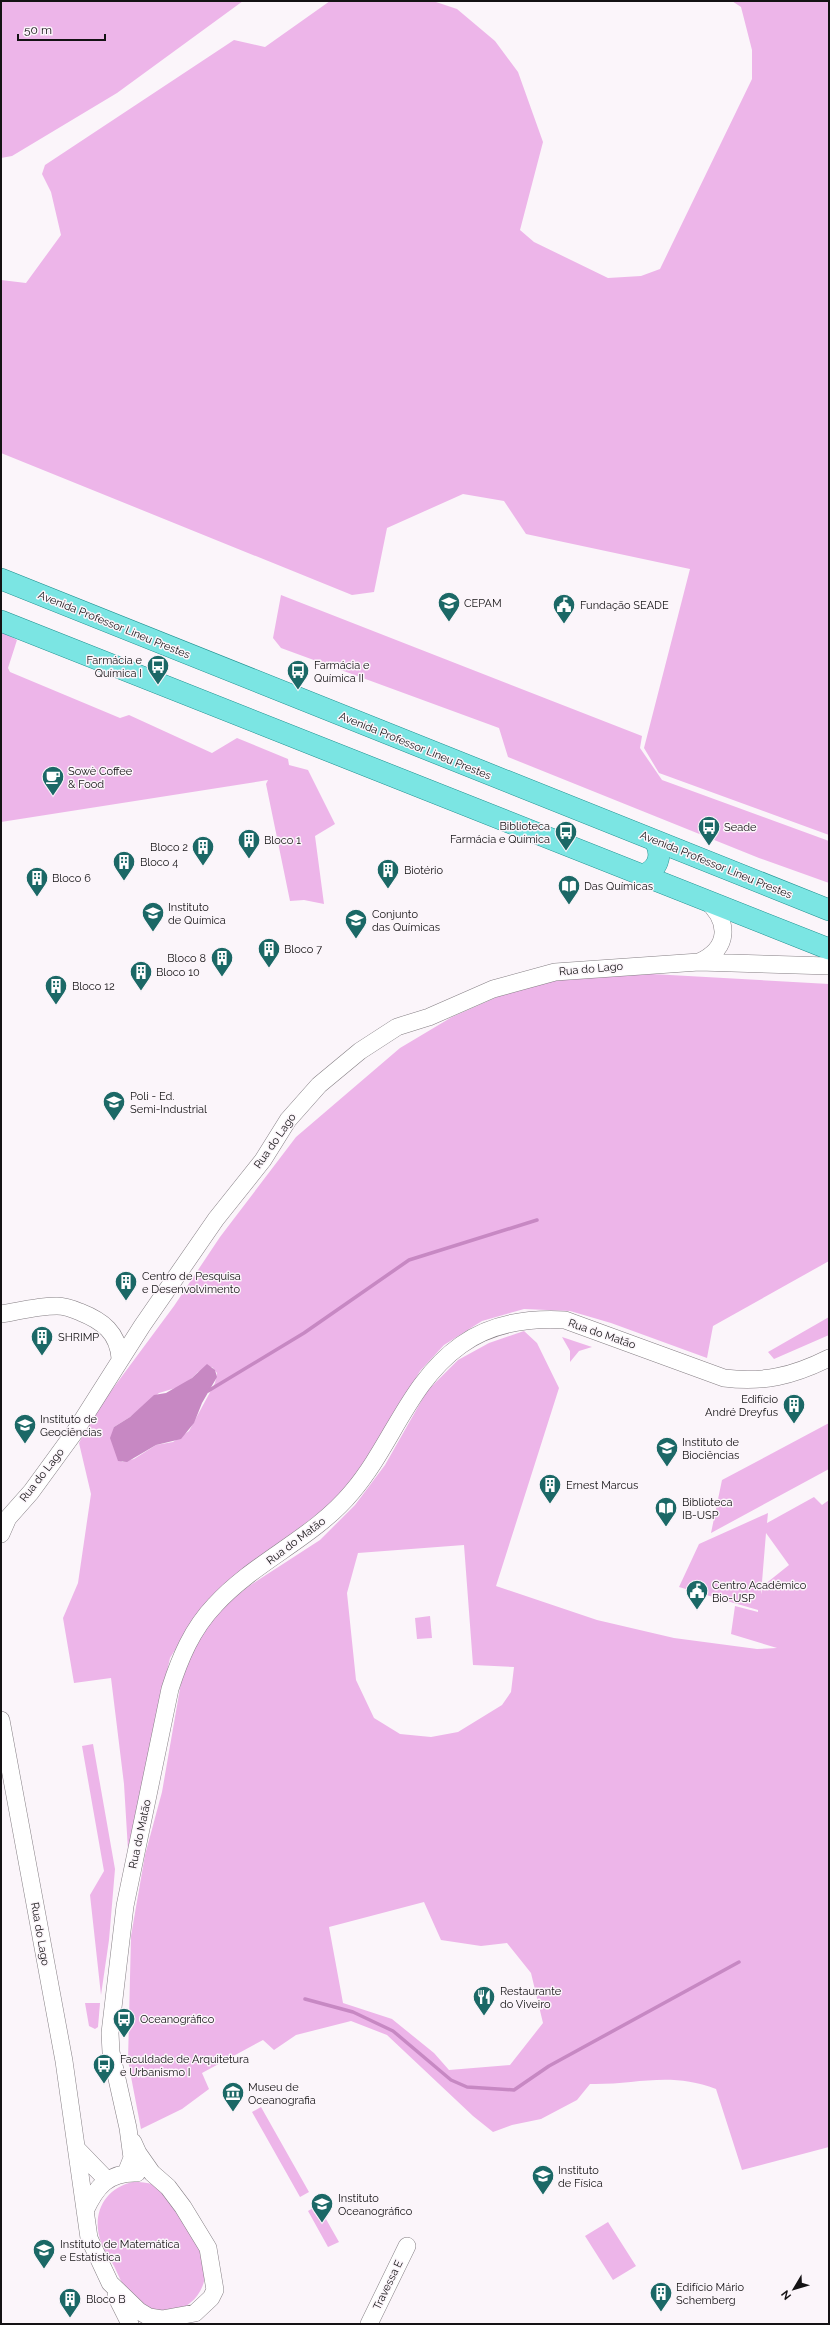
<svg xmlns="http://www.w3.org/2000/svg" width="830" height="2325" font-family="Raleway,sans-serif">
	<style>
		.green { fill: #edb5e9; fill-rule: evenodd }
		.water { fill: #c788c3 }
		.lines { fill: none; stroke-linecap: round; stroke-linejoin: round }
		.stream { stroke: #c788c3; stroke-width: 3.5 }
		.minor-casing { stroke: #857f84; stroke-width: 18 }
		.major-casing { stroke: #1e8f8e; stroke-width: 22 }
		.minor { stroke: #fff; stroke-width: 17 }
		.major { stroke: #7be5e3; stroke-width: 21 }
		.labels { text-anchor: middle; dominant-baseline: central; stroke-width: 3; stroke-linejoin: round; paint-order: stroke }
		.poi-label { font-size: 11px; fill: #141214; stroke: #fbf5fa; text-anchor: start }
		.street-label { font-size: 11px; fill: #141214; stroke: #fbf5fa }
	</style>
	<rect width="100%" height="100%" fill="#fbf5fa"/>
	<!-- green -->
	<path class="green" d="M1 1H243L117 93 12 156 1 158Z
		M330 1H433L457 9 495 41 518 72 543 142 520 230 534 242 608 278 641 276 660 269 752 79V50L741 7 732 1H829V835L659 773 644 748 690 569 526 534 504 501 463 494 387 528 374 592 352 595 1 453V280L26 283 61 235 51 192 42 174 45 165 234 40 265 47Z
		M281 595 642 736 640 748 662 780 829 841V883L759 858 508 757 499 728 281 648 273 638Z
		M1 631 17 640 8 668 10 672 120 718 129 715 212 753 237 738 288 759 289 765 308 770 335 824 315 836 324 904 304 900 290 901 266 784 268 780 1 822Z
		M652 974 829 984V1261L713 1326 707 1358 611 1323 570 1311 524 1309 482 1321 444 1345 420 1371 364 1467 333 1502 235 1577 188 1629 170 1658 128 1850 124 1784 111 1678 74 1683 63 1618 78 1583 91 1494 79 1443 94 1414 174 1306 220 1237 296 1137 400 1048 452 1017 504 994 555 977ZM212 1367 217 1373 215 1383 189 1431 173 1442 156 1445 134 1459 122 1462 113 1443 114 1427 130 1417 159 1393 179 1387 192 1378 198 1372Z
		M829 1317V1335L774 1359 768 1352Z
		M524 1331 537 1343 559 1388 496 1586 597 1620 674 1638 757 1649 777 1648 731 1634 735 1606 758 1612V1610L679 1587 699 1544 768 1513 767 1523 814 1497 822 1505 829 1500V2147L742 2170 716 2089C669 2071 636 2085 590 2084L577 2100 541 2119 512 2125 493 2132 473 2116 387 2035 351 2021 296 2035 274 2050 263 2040 202 2073 209 2089 182 2109 141 2129 128 2061 131 1936 145 1855 162 1792 183 1671 199 1638 223 1607 249 1586 320 1540 355 1505 385 1465 427 1391 458 1360 489 1343ZM766 1533 789 1565 764 1585 761 1594ZM464 1545 473 1665 514 1667 511 1692 502 1705 458 1732 431 1737 400 1734 374 1718 356 1680 347 1593 358 1553ZM424 1902 441 1940 481 1946 507 1943 531 1973 543 2023 510 2065 449 2070 434 2053 392 2019 343 2003 329 1927Z
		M562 1337 592 1347 579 1351 570 1362V1351Z
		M829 1423V1469L711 1533 722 1480Z
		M430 1616 432 1638 417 1639 415 1618Z
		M93 1744 115 1869 109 1940 101 1995 90 1895 104 1871 82 1746Z
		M85 2003H100L98 2027 95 2029 89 2026Z
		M261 2107 309 2192 300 2197 252 2112Z
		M133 2182C140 2182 147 2182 154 2185 168 2191 200 2244 204 2259 208 2276 203 2293 190 2303 174 2317 147 2313 132 2298 124 2290 119 2276 114 2266 110 2259 104 2251 101 2242 91 2215 104 2188 133 2182Z
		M318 2205 339 2242 328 2247 308 2211Z
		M608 2222 636 2266 613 2280 585 2236Z"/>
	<!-- water -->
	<path class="water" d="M207 1364 215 1370 217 1377 202 1403 194 1423 181 1439 156 1445 127 1462 118 1461 110 1438 114 1427 130 1417 154 1395 166 1393 192 1378Z"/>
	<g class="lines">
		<!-- stream -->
		<path class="stream" d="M208 1391 304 1333 409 1260 537 1220
			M305 1999 353 2012 393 2031 451 2080 467 2087 514 2090 549 2066 739 1962"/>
		<!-- minor casing -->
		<g class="minor-casing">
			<path id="minor" d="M699 962C730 948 730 921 705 899
				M1 1314C19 1311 38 1306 57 1306 65 1306 73 1309 80 1312 103 1321 118 1333 120 1358
				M1 1534 8 1518 31 1492 74 1433 142 1326 216 1219 263 1160 288 1120 319 1085 360 1051 397 1027 429 1017 493 989 555 972 699 962 829 966
				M1 1720 64 2061 89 2238 110 2283 139 2311 149 2317 162 2319 195 2313 211 2298 215 2290 208 2248 183 2207 168 2187 152 2173 138 2153 133 2142
				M77 2149 107 2180
				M126 2173 132 2158 128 2128 111 2052 110 2033 125 1906 170 1689C180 1658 192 1629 215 1605 255 1561 314 1538 352 1492 392 1445 409 1382 461 1345 491 1323 529 1318 565 1320L724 1378C763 1383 793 1376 829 1358
				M85 2211C96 2187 108 2172 137 2173
				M116 2296 130 2324
				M369 2324 407 2246"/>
		</g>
		<!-- major casing -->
		<g class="major-casing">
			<path id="major" d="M1 579 829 910
				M1 621 829 949
				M642 875C658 870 663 856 655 841"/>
		</g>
		<!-- minor -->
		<use href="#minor" class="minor"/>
		<!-- major -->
		<use href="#major" class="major"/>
	</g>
	<!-- icons -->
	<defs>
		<g id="university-pin" transform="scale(1.15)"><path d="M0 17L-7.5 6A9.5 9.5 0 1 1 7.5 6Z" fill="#1b6866" stroke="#fbf5fa"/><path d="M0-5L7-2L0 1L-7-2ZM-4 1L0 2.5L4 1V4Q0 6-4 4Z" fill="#fff"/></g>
		<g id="civic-pin" transform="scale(1.15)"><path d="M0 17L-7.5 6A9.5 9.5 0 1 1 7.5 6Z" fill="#1b6866" stroke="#fbf5fa"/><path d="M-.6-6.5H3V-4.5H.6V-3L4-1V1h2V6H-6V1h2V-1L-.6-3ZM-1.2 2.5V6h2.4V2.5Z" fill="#fff"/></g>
		<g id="bus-pin" transform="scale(1.15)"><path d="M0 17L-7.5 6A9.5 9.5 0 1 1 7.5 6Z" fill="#1b6866" stroke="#fbf5fa"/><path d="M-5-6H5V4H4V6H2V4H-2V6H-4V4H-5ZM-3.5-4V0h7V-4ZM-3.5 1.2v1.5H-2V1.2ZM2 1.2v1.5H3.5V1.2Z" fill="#fff"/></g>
		<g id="cafe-pin" transform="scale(1.15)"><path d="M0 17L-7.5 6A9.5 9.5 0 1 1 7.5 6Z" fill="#1b6866" stroke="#fbf5fa"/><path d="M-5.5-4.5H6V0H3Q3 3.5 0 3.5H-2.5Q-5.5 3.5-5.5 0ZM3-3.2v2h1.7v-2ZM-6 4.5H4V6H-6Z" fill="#fff"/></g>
		<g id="building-pin" transform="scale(1.15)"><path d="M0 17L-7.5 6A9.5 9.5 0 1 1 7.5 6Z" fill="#1b6866" stroke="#fbf5fa"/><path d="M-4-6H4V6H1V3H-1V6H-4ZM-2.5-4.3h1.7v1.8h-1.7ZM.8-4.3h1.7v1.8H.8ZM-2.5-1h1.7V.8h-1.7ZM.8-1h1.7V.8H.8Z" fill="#fff"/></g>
		<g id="library-pin" transform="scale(1.15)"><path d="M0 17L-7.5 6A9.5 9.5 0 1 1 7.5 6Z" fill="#1b6866" stroke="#fbf5fa"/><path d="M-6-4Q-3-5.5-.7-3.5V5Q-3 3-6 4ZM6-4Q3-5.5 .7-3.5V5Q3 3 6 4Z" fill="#fff"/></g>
		<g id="restaurant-pin" transform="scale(1.15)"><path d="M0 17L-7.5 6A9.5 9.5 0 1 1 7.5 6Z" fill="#1b6866" stroke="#fbf5fa"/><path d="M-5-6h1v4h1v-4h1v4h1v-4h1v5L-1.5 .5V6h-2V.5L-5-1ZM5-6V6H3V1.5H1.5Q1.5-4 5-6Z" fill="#fff"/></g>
		<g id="museum-pin" transform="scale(1.15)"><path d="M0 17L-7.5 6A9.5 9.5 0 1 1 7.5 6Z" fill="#1b6866" stroke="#fbf5fa"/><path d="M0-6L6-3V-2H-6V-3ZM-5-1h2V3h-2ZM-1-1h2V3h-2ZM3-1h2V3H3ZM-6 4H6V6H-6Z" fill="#fff"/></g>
	</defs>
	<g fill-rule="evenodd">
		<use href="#university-pin" x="449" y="603"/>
		<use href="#civic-pin" x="564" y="605"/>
		<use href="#bus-pin" x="158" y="666"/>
		<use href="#bus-pin" x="298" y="671"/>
		<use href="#cafe-pin" x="53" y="777"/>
		<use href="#bus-pin" x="709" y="827"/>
		<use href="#bus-pin" x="566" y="832"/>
		<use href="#building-pin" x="249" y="840"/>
		<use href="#building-pin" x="203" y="847"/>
		<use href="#building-pin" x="124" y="862"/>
		<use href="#building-pin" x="388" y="870"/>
		<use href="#building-pin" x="37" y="878"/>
		<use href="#library-pin" x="569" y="886"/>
		<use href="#university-pin" x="153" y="913"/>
		<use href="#university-pin" x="356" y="920"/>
		<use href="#building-pin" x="269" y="949"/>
		<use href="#building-pin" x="222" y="958"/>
		<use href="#building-pin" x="141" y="972"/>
		<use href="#building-pin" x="56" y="986"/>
		<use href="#university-pin" x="114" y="1102"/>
		<use href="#building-pin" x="126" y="1282"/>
		<use href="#building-pin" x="42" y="1337"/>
		<use href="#building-pin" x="794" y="1405"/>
		<use href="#university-pin" x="25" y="1425"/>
		<use href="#university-pin" x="667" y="1448"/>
		<use href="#building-pin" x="550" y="1485"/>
		<use href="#library-pin" x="666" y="1508"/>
		<use href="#civic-pin" x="697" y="1591"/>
		<use href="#restaurant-pin" x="484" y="1997"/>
		<use href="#bus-pin" x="124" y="2019"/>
		<use href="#bus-pin" x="104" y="2065"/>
		<use href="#museum-pin" x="233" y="2093"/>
		<use href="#university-pin" x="543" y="2176"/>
		<use href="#university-pin" x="322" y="2204"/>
		<use href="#university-pin" x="44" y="2250"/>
		<use href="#building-pin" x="661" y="2293"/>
		<use href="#building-pin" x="70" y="2299"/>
	</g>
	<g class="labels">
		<!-- poi labels -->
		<g class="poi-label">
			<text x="464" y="603">CEPAM</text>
			<text x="580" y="605">Fundação SEADE</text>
			<text x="142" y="660" text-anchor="end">Farmácia e<tspan x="142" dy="13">Química I</tspan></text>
			<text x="314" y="665">Farmácia e<tspan x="314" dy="13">Química II</tspan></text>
			<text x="68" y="771">Sowè Coffee<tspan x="68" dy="13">&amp; Food</tspan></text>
			<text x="550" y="826" text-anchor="end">Biblioteca<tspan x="550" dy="13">Farmácia e Química</tspan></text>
			<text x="724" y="827">Seade</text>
			<text x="264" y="840">Bloco 1</text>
			<text x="188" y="847" text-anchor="end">Bloco 2</text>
			<text x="140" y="862">Bloco 4</text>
			<text x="404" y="870">Biotério</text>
			<text x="52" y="878">Bloco 6</text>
			<text x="584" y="886">Das Químicas</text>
			<text x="168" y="907">Instituto<tspan x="168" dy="13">de Química</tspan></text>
			<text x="372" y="914">Conjunto<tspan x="372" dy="13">das Químicas</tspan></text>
			<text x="284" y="949">Bloco 7</text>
			<text x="206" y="958" text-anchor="end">Bloco 8</text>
			<text x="156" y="972">Bloco 10</text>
			<text x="72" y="986">Bloco 12</text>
			<text x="130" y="1096">Poli - Ed.<tspan x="130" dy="13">Semi-Industrial</tspan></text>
			<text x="142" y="1276">Centro de Pesquisa<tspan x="142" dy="13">e Desenvolvimento</tspan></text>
			<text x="58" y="1337">SHRIMP</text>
			<text x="778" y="1399" text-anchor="end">Edifício<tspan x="778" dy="13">André Dreyfus</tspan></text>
			<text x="40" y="1419">Instituto de<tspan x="40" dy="13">Geociências</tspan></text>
			<text x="682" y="1442">Instituto de<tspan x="682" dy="13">Biociências</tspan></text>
			<text x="566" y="1485">Ernest Marcus</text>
			<text x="682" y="1502">Biblioteca<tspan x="682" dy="13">IB-USP</tspan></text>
			<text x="712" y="1585">Centro Acadêmico<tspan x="712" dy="13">Bio-USP</tspan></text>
			<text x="500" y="1991">Restaurante<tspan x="500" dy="13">do Viveiro</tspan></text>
			<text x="140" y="2019">Oceanográfico</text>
			<text x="120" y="2059">Faculdade de Arquitetura<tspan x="120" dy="13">e Urbanismo I</tspan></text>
			<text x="248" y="2087">Museu de<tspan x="248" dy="13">Oceanografia</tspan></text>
			<text x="558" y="2170">Instituto<tspan x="558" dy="13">de Física</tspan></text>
			<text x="338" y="2198">Instituto<tspan x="338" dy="13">Oceanográfico</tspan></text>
			<text x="60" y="2244">Instituto de Matemática<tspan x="60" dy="13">e Estatística</tspan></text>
			<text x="676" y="2287">Edifício Mário<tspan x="676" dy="13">Schemberg</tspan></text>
			<text x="86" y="2299">Bloco B</text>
		</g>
		<!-- street labels -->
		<g class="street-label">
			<text transform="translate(114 625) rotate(22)">Avenida Professor Lineu Prestes</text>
			<text transform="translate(415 746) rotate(22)">Avenida Professor Lineu Prestes</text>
			<text transform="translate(716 865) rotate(22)">Avenida Professor Lineu Prestes</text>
			<text transform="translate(591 969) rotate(-5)">Rua do Lago</text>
			<text transform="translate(275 1141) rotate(-55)">Rua do Lago</text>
			<text transform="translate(602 1334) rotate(19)">Rua do Matão</text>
			<text transform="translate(42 1475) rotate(-52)">Rua do Lago</text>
			<text transform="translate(296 1541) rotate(-37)">Rua do Matão</text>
			<text transform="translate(140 1834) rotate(-78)">Rua do Matão</text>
			<text transform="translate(40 1934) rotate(80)">Rua do Lago</text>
			<text transform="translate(388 2285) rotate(-64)">Travessa E</text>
		</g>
	</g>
	<!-- border -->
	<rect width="830" height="2325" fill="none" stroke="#141214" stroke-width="4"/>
	<!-- north arrow -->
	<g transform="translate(794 2289) rotate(232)" stroke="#fbf5fa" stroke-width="3" paint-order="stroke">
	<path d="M0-3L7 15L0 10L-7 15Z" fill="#141214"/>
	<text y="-6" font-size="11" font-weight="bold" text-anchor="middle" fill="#141214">N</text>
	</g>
	<!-- scale -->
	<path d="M18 34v6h87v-6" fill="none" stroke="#141214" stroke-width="2"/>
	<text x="24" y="34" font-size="12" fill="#141214" stroke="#fbf5fa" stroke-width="3" paint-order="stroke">50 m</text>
</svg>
